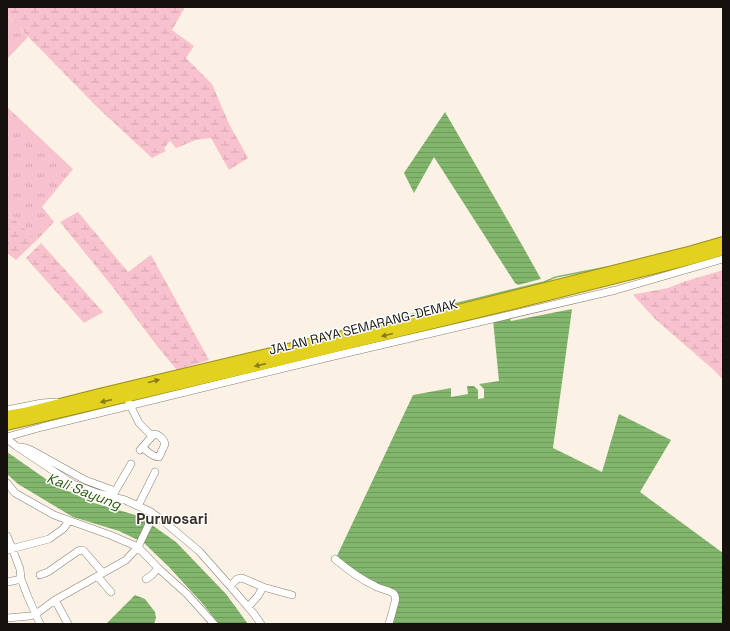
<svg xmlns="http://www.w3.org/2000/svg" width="730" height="631" font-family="'Space Grotesk',sans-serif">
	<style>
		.grass { fill: url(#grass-tufts) }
		.wetland { fill: url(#wetland-marsh) }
		.water { fill: url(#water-rules) }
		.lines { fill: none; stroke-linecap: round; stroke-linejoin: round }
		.stream { stroke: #82b66d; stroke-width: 1.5 }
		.minor-casing { stroke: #877d73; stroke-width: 8 }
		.highway-casing { stroke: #9a8e18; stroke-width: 12 }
		.minor { stroke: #fff; stroke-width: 7 }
		.highway { stroke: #e2d11e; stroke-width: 10 }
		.oneway { fill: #867b17 }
		.labels { text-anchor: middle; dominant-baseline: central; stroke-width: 3; stroke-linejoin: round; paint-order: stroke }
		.street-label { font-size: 13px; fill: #15120e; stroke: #fff }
		.water-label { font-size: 14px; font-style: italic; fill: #2b5b0f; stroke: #fff }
		.quarter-label { font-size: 15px; font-weight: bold; fill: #383027; stroke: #fff }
	</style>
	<defs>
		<pattern id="grass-tufts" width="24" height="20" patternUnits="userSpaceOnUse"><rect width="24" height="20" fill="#f8c1ce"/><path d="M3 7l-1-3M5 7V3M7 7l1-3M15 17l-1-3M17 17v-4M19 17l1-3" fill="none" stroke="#d4a5b0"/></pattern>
		<pattern id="wetland-marsh" width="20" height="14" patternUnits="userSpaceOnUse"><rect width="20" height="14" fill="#f8c1ce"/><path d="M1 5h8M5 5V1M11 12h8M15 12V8" fill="none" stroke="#d4a5b0"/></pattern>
		<pattern id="water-rules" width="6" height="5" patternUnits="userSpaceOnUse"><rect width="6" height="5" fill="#82b66d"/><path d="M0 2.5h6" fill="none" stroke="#6f9b5d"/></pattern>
	</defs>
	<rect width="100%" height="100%" fill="#fcf1e5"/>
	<!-- grass -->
	<path class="grass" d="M7 15 28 37 7 59Z
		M7 107 73 169 42 207 54 222 37 240 7 213Z"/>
	<!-- wetland -->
	<path class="wetland" d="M7 7H185L172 30 194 46 186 58 212 84 229 124 248 158 229 170 211 138 196 140 176 148 170 141 164 148 166 151 152 158 98 108 7 15Z
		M78 212 128 272 151 255 209 360 177 370 157 346 112 286 60 222Z
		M7 213 37 240 16 260 7 253Z
		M41 243 103 312 84 323 26 258Z
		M723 270V380L715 371 655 319 634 296V294H636L668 288 683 282 720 271Z"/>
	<!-- water -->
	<path class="water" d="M445 112 522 245 541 279 518 285 515 283 434 157 414 193 404 173Z
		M572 309 553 448 602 472 619 414 671 440 640 492 723 553V624H390L399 595 376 585 336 558 413 395 451 388V397L468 394 467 386H474L478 390V399L484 398V389L479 384 499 381 493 320 509 316 511 321Z
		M7 452 53 484 94 503 139 516 176 542 226 594 248 624H219L202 603 169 567 144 543 119 531 73 517 18 484 7 474Z
		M135 595 145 599 155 612 156 618 154 624H106Z"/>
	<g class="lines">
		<!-- stream -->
		<path class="stream" d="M310 339 475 299 544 282 556 277 607 267"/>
		<!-- minor casing -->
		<g class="minor-casing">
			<path id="minor" d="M129 403 139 423 152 436
				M7 410 42 403 57 402
				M7 437 42 427 334 356 616 290 723 259
				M7 439 16 446 73 484 97 493 125 500 151 512 162 520 199 551 230 586 254 614 261 624
				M20 447 26 448 33 451 85 480 115 491
				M140 450 154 434C158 434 164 439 165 444L159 457C153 457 146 451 143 447
				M7 483 15 493 54 515 110 535 138 547 158 568 187 594 214 624
				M113 495 131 464
				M138 506 155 472
				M7 536 12 548 20 569 21 579 28 597 40 624
				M7 550 49 539 63 529 69 521
				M335 559C348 570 360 579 375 586 380 589 388 590 393 593 396 596 396 599 395 602L389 624
				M40 575 48 572 78 551 82 550 84 551 103 573
				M98 577 111 592
				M146 579 152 575 158 568
				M8 582 21 579
				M230 586 237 579 242 578 263 587 292 595
				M55 600 68 624
				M248 607 258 596 263 587
				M7 618 30 616 36 614 55 600 126 560 138 547 150 522 155 515"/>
		</g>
		<!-- highway casing -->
		<g class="highway-casing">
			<path id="highway" d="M7 416 24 413 99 394 364 331 430 317 692 251 723 242
				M7 425 278 361 488 310 692 259 723 250"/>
		</g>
		<!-- minor -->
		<use href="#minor" class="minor"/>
		<!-- highway -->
		<use href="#highway" class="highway"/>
	</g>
	<!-- one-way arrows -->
	<defs><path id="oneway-solid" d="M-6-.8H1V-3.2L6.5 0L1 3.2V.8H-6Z"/></defs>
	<g class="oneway">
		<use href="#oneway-solid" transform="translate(387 335) rotate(166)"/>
		<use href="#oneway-solid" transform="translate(260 365) rotate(167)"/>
		<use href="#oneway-solid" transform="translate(154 381) rotate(-14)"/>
		<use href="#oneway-solid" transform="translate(106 401) rotate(167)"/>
	</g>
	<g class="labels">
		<!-- street labels -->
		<g class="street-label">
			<text transform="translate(363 327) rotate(-14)">JALAN RAYA SEMARANG-DEMAK</text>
		</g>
		<!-- water labels -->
		<g class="water-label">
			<text transform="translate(84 491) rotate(21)">Kali Sayung</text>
		</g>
		<!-- quarter labels -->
		<g class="quarter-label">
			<text x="172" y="518">Purwosari</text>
		</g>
	</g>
	<!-- border -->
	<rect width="730" height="631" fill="none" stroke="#15120e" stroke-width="16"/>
</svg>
